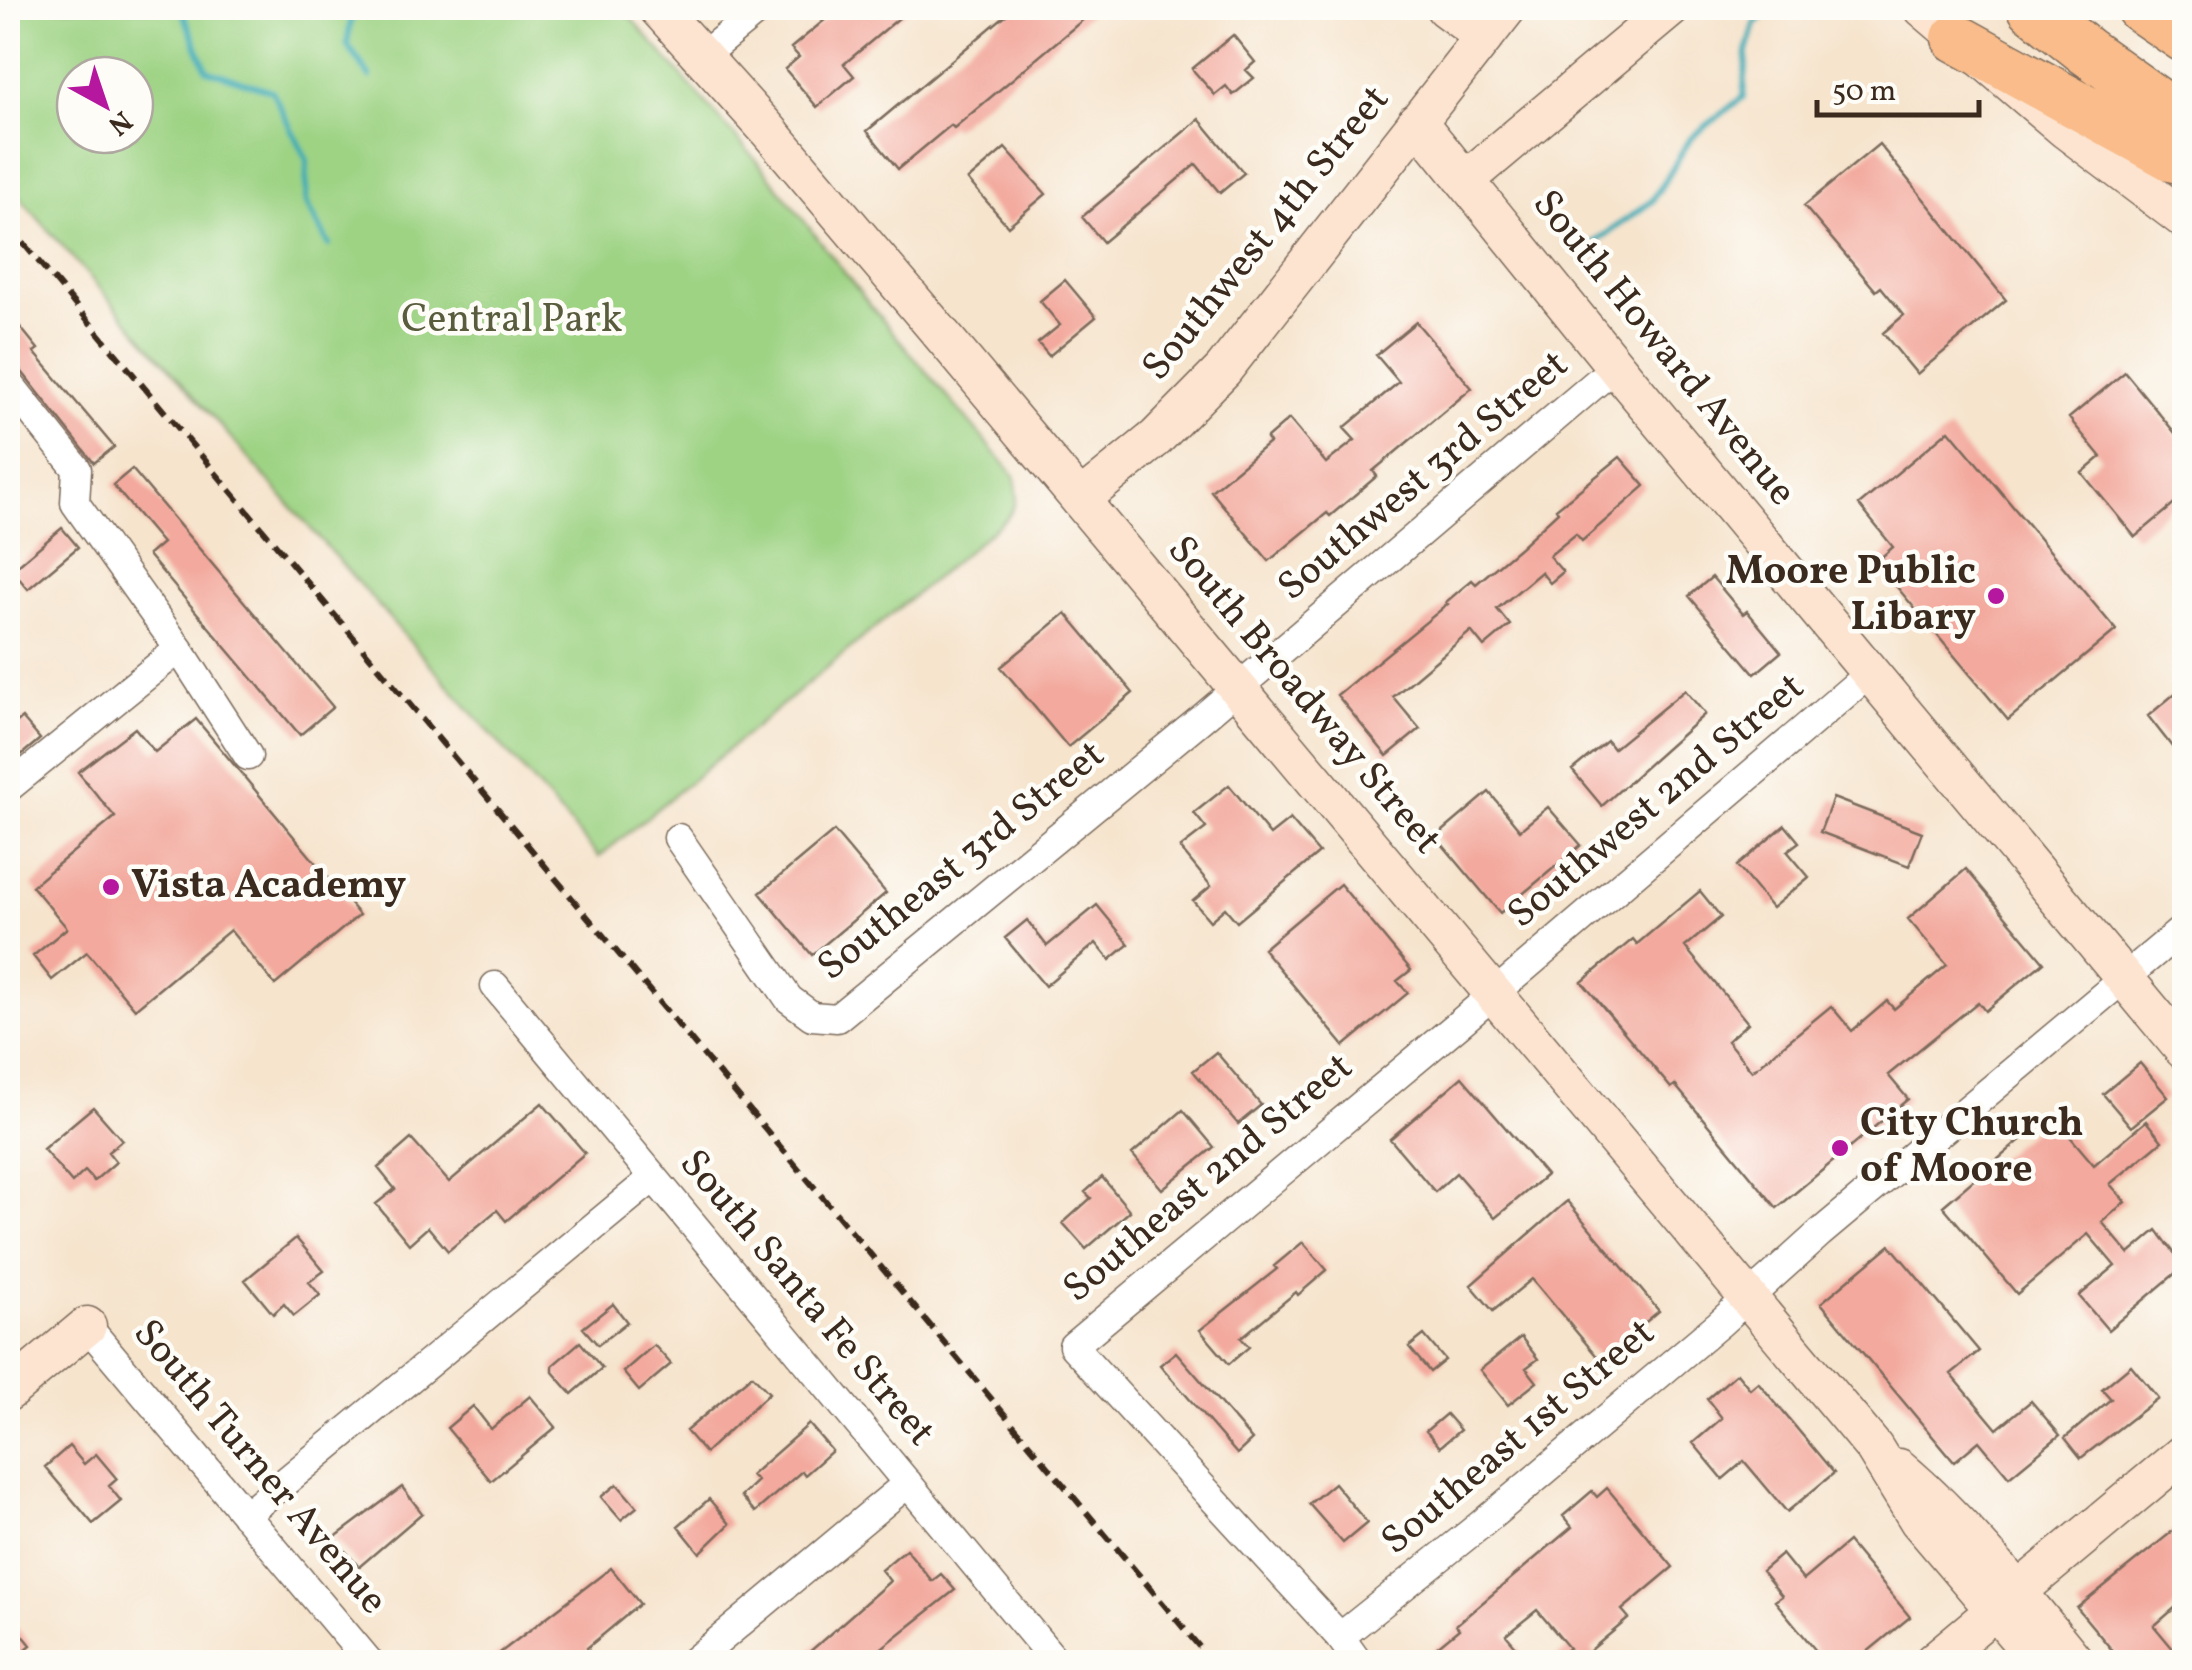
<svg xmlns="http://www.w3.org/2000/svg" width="2192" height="1670" font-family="Vollkorn,serif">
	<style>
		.green { fill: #9ed384; stroke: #6c7e51; stroke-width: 2.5; fill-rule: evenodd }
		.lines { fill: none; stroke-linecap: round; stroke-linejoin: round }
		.stream { stroke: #39aab5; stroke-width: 6 }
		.building { fill: #f3a99d }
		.street-casing { stroke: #7c6b5b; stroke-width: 31 }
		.secondary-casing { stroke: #7c6b5b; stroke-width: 41 }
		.highway-casing { stroke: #7c6b5b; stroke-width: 51 }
		.street { stroke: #fff; stroke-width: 28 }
		.secondary { stroke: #fde4d0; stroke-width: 38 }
		.highway { stroke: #f9bc8a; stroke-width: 48 }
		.rail { stroke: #3b2a1e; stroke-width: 6; stroke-dasharray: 15 8; stroke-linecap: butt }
		.poi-dot { fill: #b5179e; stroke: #fdfcf7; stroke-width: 4 }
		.labels { text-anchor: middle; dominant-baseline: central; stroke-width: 9; stroke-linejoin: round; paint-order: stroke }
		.street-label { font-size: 40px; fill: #3b2a1e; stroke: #fdfcf7 }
		.park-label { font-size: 40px; fill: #595d3d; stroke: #fdfcf7 }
		.poi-label { font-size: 40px; font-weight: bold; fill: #3b2a1e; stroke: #fdfcf7; text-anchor: start }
	</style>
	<rect width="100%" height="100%" fill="#fdfcf7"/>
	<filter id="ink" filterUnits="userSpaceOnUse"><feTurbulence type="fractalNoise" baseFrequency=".01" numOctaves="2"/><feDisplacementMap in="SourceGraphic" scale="20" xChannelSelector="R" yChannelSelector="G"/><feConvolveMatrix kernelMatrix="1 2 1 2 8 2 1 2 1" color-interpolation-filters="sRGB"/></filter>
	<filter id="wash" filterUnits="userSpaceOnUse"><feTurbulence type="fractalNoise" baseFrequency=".0048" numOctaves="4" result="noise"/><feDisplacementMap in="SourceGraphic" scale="40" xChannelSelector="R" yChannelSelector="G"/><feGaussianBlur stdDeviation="2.25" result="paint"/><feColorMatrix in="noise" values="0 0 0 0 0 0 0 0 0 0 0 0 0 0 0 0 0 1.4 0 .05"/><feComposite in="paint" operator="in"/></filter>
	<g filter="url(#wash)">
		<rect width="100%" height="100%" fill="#f6e4cd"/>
		<!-- green -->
		<path class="green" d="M8 8H622L763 168 869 304 1014 475C1019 493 1018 503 1007 518L599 857 8 184ZM75 75H135V135H75Z"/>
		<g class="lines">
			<!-- stream -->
			<path class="stream" d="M181 8 207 70 272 91 307 160 306 202 329 245
				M353 8 347 44 370 77
				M1586 249 1652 201 1691 138 1743 97 1747 52 1755 24 1772 8"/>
		</g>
		<g id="blocks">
			<!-- building -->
			<path class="building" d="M839 8H911L844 64 854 76 817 107 785 69 799 57 791 48Z
				M1014 8H1097L954 128 951 125 898 169 867 131Z
				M1233 35 1255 62 1246 70 1254 78 1233 95 1226 86 1215 95 1192 69Z
				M1199 119 1244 173 1220 193 1196 164 1103 242 1082 217Z
				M1879 144 2006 300 1917 374 1883 333 1904 315 1881 287 1876 291 1804 206Z
				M1005 148 1046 194 1008 226 968 180Z
				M1065 280 1096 317 1049 356 1038 343 1060 325 1040 301Z
				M8 312 38 349 34 352 114 447 94 463 8 354Z
				M1416 322 1472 388 1373 471 1377 476 1330 516 1327 513 1269 561 1211 491 1269 443 1266 439 1289 419 1326 463 1355 440 1344 428 1399 382 1376 355Z
				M2125 372 2184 444V496L2135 537 2082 473 2101 457 2069 418Z
				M1949 430 2116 630 2008 720 1876 562 1893 547 1859 505Z
				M1620 457 1645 486 1582 541 1576 534 1549 556 1563 572 1550 583 1541 572 1497 609 1510 625 1484 647 1471 631 1393 697 1420 729 1387 756 1337 695 1448 604 1446 602 1472 580 1476 584 1520 547 1558 512 1556 509Z
				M132 469 333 707 300 735 148 555 162 543 113 485Z
				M62 528 78 547 28 589 12 570Z
				M1712 577 1743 614 1747 611 1781 652 1755 674 1689 596Z
				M1066 613 1133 693 1068 747 1001 667Z
				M2184 686V762L2148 716Z
				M1685 690 1705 714 1602 806 1572 770 1607 741 1613 749Z
				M22 718 40 739 8 766V729Z
				M196 719 359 915 275 985 230 930 135 1009 87 952 52 980 33 956 67 928 32 886 115 817 78 772 135 728 155 752Z
				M1229 785 1270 835 1290 819 1319 853 1237 922 1225 908 1210 921 1193 901 1211 886 1180 848 1206 828 1194 813Z
				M1489 792 1520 830 1548 807 1581 845 1500 913 1436 837Z
				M1833 798 1922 832 1909 866 1820 832Z
				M1785 825 1799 842 1787 851 1809 877 1772 908 1737 866Z
				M834 831 886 893 812 955 760 893Z
				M1966 869 2044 962 1985 1011 1978 1002 1888 1075 1908 1099 1777 1208 1675 1085 1671 1088 1582 982 1633 939 1637 944 1700 891 1721 917 1685 947 1748 1023 1727 1041 1752 1071 1831 1006 1852 1031 1887 1001 1894 1009 1947 965 1908 919Z
				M1340 884 1411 970 1397 981 1408 993 1344 1046 1263 949Z
				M1097 905 1129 944 1110 960 1096 943 1045 986 1005 938 1027 920 1047 946Z
				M1216 1052 1261 1105 1238 1124 1193 1071Z
				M2140 1063 2168 1097 2131 1127 2103 1094Z
				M1462 1077 1546 1175 1495 1218 1456 1173 1435 1192 1390 1139Z
				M542 1103 585 1153 506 1221 497 1210 448 1251 428 1227 409 1244 376 1204 395 1189 378 1168 411 1139 449 1182Z
				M93 1107 122 1140 108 1152 116 1162 94 1181 85 1171 72 1183 43 1149Z
				M1183 1110 1214 1147 1162 1189 1132 1154Z
				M2051 1114 2094 1165 2146 1121 2162 1141 2110 1184 2125 1202 2102 1222 2129 1254 2157 1230 2184 1266 2108 1330 2079 1296 2115 1266 2088 1234 2017 1294 1943 1206Z
				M1102 1177 1130 1211 1086 1249 1063 1223 1091 1198 1085 1192Z
				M1567 1201 1659 1311 1600 1360 1532 1279 1493 1311 1471 1285Z
				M296 1238 324 1271 309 1282 320 1295 294 1316 284 1304 273 1314 245 1280Z
				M1303 1242 1327 1270 1298 1295 1296 1292 1241 1338 1249 1347 1229 1364 1200 1330 1277 1269 1274 1266Z
				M1890 1245 1979 1351 1951 1374 1997 1429 2031 1401 2060 1435 2009 1477 1979 1441 1954 1462 1821 1303Z
				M613 1304 627 1322 598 1345 583 1328Z
				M1424 1335 1445 1360 1430 1372 1409 1347Z
				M1521 1337 1538 1359 1526 1368 1537 1382 1508 1405 1480 1370Z
				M580 1342 602 1368 572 1394 553 1372V1365Z
				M654 1345 671 1364 639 1391 623 1372Z
				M1176 1352 1252 1440 1237 1454 1160 1365Z
				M2131 1365 2158 1398 2081 1458 2065 1438 2111 1399 2102 1389Z
				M1737 1373 1750 1389 1758 1382 1834 1473 1787 1512 1744 1461 1723 1479 1693 1443 1722 1418 1707 1399Z
				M752 1375 769 1393 705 1453 686 1431Z
				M530 1396 556 1427 491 1481 447 1428 473 1406 491 1429Z
				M1446 1414 1460 1430 1440 1447 1426 1431Z
				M809 1424 832 1451 805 1475 802 1471 755 1512 741 1496 757 1481 751 1475Z
				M69 1446 84 1464 96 1454 117 1479 109 1486 121 1501 93 1524 45 1467Z
				M1334 1483 1367 1523 1343 1543 1309 1504Z
				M617 1484 637 1507 621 1520 601 1497Z
				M402 1487 422 1513 359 1567 334 1538Z
				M1607 1488 1673 1567 1622 1610 1629 1618 1591 1650 1601 1662H1551L1569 1648 1537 1610 1506 1635 1529 1662H1419L1459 1629 1456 1625 1572 1527 1563 1516 1592 1491 1597 1497Z
				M709 1499 730 1524 700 1553 678 1526Z
				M2184 1522V1600L2154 1626 2184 1662H2122L2077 1608Z
				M1848 1542 1910 1617 1855 1662H1805L1817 1652 1775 1601 1782 1596 1762 1571 1782 1554 1803 1580Z
				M906 1549 932 1581 941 1574 955 1590 864 1662H798L890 1581 881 1570Z
				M611 1568 640 1604 587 1648 589 1651 575 1662H567L560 1654 549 1662H488Z
				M8 1617 31 1645 10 1662H8Z"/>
		</g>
	</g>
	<g filter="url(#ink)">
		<use href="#blocks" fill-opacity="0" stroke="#7c6b5b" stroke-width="2.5"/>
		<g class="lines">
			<!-- street casing -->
			<g class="street-casing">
				<path id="street" d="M701 57 761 8
					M8 382 77 469 75 503 179 649 248 756
					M8 788 179 649
					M678 838 789 999 812 1016 837 1018 1200 720 1616 366
					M495 986 1056 1662
					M87 1326 369 1662
					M245 1515 653 1178
					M1340 1637 1479 1526 1719 1324 1820 1233 2184 928
					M693 1662 908 1483
					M1358 1662 1340 1637 1073 1346 1461 1022 1871 672"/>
			</g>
			<!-- secondary casing -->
			<g class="secondary-casing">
				<path id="secondary" d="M658 8 769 131 947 341 1874 1448 1919 1521 2039 1662
					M1445 8 1483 36
					M1923 8 2065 129 2184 219
					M1417 121 1629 383 2184 1050
					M1467 179 1671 8
					M1080 500 1156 438 1223 370 1507 8
					M8 1392 87 1326
					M1899 1468C1966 1525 2020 1594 2075 1662
					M1933 1662 2184 1453"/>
			</g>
			<!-- highway casing -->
			<g class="highway-casing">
				<path id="highway" d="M2032 8 2086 51 2184 121
					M2140 8 2184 38
					M1956 38 2174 158 2184 160"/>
			</g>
			<!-- street -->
			<use href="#street" class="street"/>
			<!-- secondary -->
			<use href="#secondary" class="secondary"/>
			<!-- highway -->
			<use href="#highway" class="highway"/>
			<!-- rail -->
			<path class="rail" d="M8 225 1212 1662"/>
		</g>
	</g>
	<!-- markers -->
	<g class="poi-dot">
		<circle cx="1996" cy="596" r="10"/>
		<circle cx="111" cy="887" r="10"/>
		<circle cx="1840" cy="1148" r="10"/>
	</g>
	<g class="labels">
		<!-- street labels -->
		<g class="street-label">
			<text transform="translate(1267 234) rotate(-51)">Southwest 4th Street</text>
			<text transform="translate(1663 349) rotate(51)">South Howard Avenue</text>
			<text transform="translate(1424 477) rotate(-40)">Southwest 3rd Street</text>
			<text transform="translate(1303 696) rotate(50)">South Broadway Street</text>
			<text transform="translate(1657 802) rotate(-40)">Southwest 2nd Street</text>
			<text transform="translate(962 862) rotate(-39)">Southeast 3rd Street</text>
			<text transform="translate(1209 1179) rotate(-40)">Southeast 2nd Street</text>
			<text transform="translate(806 1299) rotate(50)">South Santa Fe Street</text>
			<text transform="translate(1519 1438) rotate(-40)">Southeast 1st Street</text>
			<text transform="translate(259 1468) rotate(50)">South Turner Avenue</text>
		</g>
		<!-- park labels -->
		<g class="park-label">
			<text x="512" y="321">Central Park</text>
		</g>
		<!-- poi labels -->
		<g class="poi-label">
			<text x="1976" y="573" text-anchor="end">Moore Public<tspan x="1976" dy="46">Libary</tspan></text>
			<text x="131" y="887">Vista Academy</text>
			<text x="1860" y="1125">City Church<tspan x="1860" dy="46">of Moore</tspan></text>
		</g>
	</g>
	<!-- margin -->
	<rect width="2192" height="1670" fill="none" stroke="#fdfcf7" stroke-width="40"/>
	<!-- north arrow -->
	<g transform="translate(105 105) rotate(140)"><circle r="48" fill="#fdfcf7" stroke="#afa8a0" stroke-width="2.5"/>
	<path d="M0-8L18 38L0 25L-18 38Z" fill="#b5179e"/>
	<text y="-15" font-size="28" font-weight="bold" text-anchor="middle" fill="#3b2a1e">N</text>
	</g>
	<!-- scale -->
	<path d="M1817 100v15h162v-15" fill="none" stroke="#3b2a1e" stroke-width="5"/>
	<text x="1832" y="100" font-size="30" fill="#3b2a1e" stroke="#fdfcf7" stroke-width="8" paint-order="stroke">50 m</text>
</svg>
